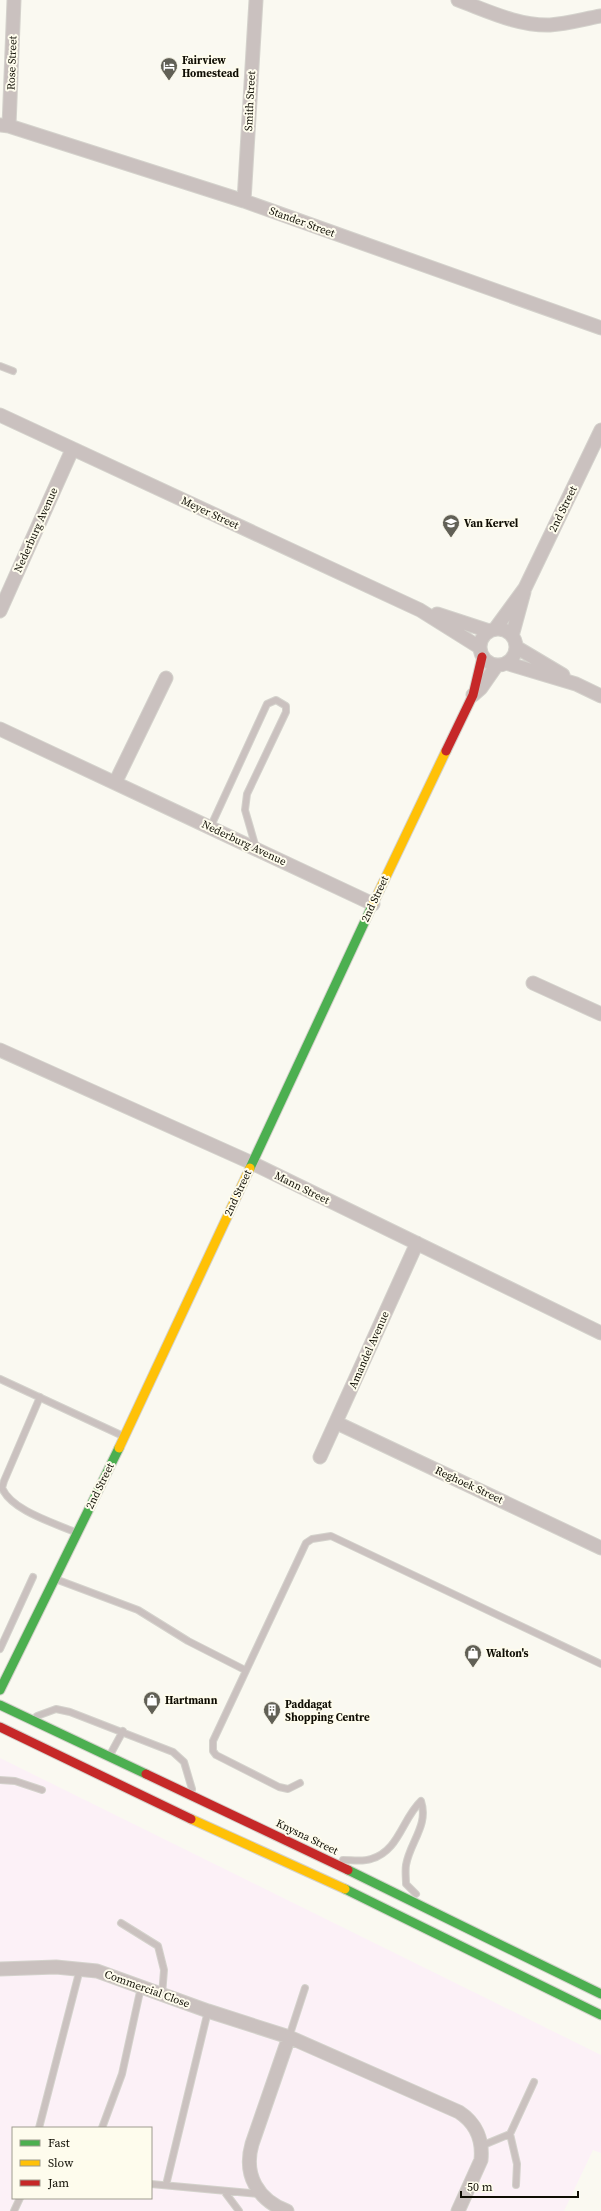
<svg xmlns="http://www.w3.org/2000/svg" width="601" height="2211" font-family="'Source Serif 4',serif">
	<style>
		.industrial { fill: #fcf1f7; fill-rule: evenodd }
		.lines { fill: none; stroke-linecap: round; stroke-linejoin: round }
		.lane-casing { stroke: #d4d2cc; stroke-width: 8 }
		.street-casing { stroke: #d4d2cc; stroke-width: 15 }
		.fast-casing { stroke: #d4d2cc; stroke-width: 11 }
		.slow-casing { stroke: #d4d2cc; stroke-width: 11 }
		.jam-casing { stroke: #d4d2cc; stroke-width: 11 }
		.lane { stroke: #cac1bf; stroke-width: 6 }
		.street { stroke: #cac1bf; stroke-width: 13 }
		.fast { stroke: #4caf50; stroke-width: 9 }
		.slow { stroke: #ffc107; stroke-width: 9 }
		.jam { stroke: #c62828; stroke-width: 9 }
		.labels { text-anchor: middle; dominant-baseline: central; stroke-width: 4; stroke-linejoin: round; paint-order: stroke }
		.poi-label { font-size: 11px; font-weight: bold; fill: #0f0d03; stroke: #fefced; text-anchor: start }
		.street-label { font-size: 11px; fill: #0f0d03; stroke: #fefced }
	</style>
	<rect width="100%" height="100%" fill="#faf9f1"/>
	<!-- industrial -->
	<path class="industrial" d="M0 1758 601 2055V2153L593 2150 564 2211H0ZM13 2128H151V2198H13Z"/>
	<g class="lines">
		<!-- lane casing -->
		<g class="lane-casing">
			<path id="lane" d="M0 366 13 371
				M210 828 267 704 276 700 286 706V712L247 794 245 810 256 848
				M0 1379 123 1436
				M40 1397 4 1481 2 1488C12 1511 55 1523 77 1533
				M58 1580 138 1610 188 1641 245 1670
				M0 1649 33 1577
				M37 1716 56 1709 70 1712 173 1752 184 1762 192 1789
				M111 1753 123 1731
				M0 1780 15 1781 42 1790
				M300 1783 288 1789 279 1787 216 1755 213 1751V1741L306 1543 312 1539 331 1536 601 1664
				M343 1860C352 1860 363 1862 371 1859 399 1851 402 1819 421 1801 429 1825 410 1842 406 1865 405 1871 406 1878 406 1884L416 1894
				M121 1923 158 1946 164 1970 162 1995
				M289 2037 305 1988
				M39 2128 80 1969
				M102 2128 122 2074 141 1987
				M510 2134 517 2164 516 2185
				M481 2146 510 2134 534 2082
				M151 2184 260 2194
				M166 2185 208 2011
				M224 2191 239 2211
				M14 2211 20 2198"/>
		</g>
		<!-- street casing -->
		<g class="street-casing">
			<path id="street" d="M458 0C488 11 518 26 550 25 567 24 584 19 601 16
				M0 125 9 126 244 201 601 328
				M9 126 14 0
				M244 201 256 0
				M0 415 420 610 479 647
				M0 611 72 450
				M437 614 489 631
				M480 647a18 18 0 1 1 36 0a18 18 0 1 1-36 0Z
				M495 629 525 588 601 430
				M512 636 524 592
				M516 647 563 675
				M506 663 576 684 601 696
				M473 695 481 688 497 665
				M0 729 373 904
				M115 783 166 678
				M533 983 601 1014
				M0 1050 252 1163 601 1333
				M337 1423 601 1548
				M320 1457 417 1243
				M0 1969 56 1967 97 1971 208 2011 289 2037 459 2112C476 2123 483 2140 481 2160L458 2211
				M287 2211C258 2200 243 2175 252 2144L289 2037"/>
		</g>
		<!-- fast casing -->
		<g class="fast-casing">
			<path id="fast" d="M250 1168 372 906
				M0 1690 119 1448
				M0 1705 146 1774
				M348 1870 601 1994
				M345 1889 601 2015"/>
		</g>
		<!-- slow casing -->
		<g class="slow-casing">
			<path id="slow" d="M372 906 446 751
				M119 1448 250 1168
				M191 1819 345 1889"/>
		</g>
		<!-- jam casing -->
		<g class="jam-casing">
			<path id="jam" d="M446 751 473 695 482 657
				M0 1727 191 1819
				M146 1774 348 1870"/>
		</g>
		<!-- lane -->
		<use href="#lane" class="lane"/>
		<!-- street -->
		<use href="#street" class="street"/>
		<!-- fast -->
		<use href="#fast" class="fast"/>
		<!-- slow -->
		<use href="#slow" class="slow"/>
		<!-- jam -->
		<use href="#jam" class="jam"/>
	</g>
	<!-- icons -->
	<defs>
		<g id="hotel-pin" transform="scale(0.9)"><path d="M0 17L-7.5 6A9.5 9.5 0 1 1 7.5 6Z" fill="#616056" stroke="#fefced"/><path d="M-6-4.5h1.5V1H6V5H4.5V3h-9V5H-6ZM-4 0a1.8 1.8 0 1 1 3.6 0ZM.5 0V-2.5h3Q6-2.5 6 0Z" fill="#fff"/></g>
		<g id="school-pin" transform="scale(0.9)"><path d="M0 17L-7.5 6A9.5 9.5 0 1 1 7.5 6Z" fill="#616056" stroke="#fefced"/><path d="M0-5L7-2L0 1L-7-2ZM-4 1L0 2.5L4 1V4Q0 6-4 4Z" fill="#fff"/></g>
		<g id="shop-pin" transform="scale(0.9)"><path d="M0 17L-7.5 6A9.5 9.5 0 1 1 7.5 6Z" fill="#616056" stroke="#fefced"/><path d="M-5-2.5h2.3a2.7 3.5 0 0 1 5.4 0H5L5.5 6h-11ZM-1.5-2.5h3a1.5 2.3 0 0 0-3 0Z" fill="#fff"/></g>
		<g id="building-pin" transform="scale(0.9)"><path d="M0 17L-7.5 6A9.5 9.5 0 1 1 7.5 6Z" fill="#616056" stroke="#fefced"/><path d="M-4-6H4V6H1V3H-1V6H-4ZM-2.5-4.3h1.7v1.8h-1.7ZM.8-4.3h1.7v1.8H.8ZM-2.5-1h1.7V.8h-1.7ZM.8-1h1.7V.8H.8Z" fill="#fff"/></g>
	</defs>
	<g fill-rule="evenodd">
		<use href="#hotel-pin" x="169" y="66"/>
		<use href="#school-pin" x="451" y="523"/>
		<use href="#shop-pin" x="473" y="1653"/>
		<use href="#shop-pin" x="152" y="1700"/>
		<use href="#building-pin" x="272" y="1710"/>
	</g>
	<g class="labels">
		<!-- poi labels -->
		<g class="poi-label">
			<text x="182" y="60">Fairview<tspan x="182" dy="13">Homestead</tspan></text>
			<text x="464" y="523">Van Kervel</text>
			<text x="486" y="1653">Walton's</text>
			<text x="165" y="1700">Hartmann</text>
			<text x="285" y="1704">Paddagat<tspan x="285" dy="13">Shopping Centre</tspan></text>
		</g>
		<!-- street labels -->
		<g class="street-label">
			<text transform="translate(12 63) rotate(-88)">Rose Street</text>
			<text transform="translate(250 101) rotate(-87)">Smith Street</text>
			<text transform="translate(302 222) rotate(20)">Stander Street</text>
			<text transform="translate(563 509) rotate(-64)">2nd Street</text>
			<text transform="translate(210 513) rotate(25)">Meyer Street</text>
			<text transform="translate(36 530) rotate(-66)">Nederburg Avenue</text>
			<text transform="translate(244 843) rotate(25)">Nederburg Avenue</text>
			<text transform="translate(375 899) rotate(-65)">2nd Street</text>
			<text transform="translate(302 1188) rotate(26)">Mann Street</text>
			<text transform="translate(238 1193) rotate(-65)">2nd Street</text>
			<text transform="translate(369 1350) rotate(-66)">Amandel Avenue</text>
			<text transform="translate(469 1485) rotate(25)">Reghoek Street</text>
			<text transform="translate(100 1486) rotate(-64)">2nd Street</text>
			<text transform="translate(307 1837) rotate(26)">Knysna Street</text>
			<text transform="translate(147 1989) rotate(20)">Commercial Close</text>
		</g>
	</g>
	<!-- legend -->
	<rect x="12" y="2127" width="140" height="72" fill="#fefced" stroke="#9e9c8f"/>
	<rect x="20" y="2140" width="20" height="6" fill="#4caf50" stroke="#9e9c8f"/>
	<text x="48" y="2147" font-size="12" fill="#0f0d03">Fast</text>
	<rect x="20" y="2160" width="20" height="6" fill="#ffc107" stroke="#9e9c8f"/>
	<text x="48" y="2167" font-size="12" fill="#0f0d03">Slow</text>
	<rect x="20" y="2180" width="20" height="6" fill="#c62828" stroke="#9e9c8f"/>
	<text x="48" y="2187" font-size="12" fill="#0f0d03">Jam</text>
	<!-- scale -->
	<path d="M461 2191v6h117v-6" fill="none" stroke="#0f0d03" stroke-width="2"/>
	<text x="467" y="2191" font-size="12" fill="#0f0d03" stroke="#fefced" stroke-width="3" paint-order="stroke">50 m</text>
</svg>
